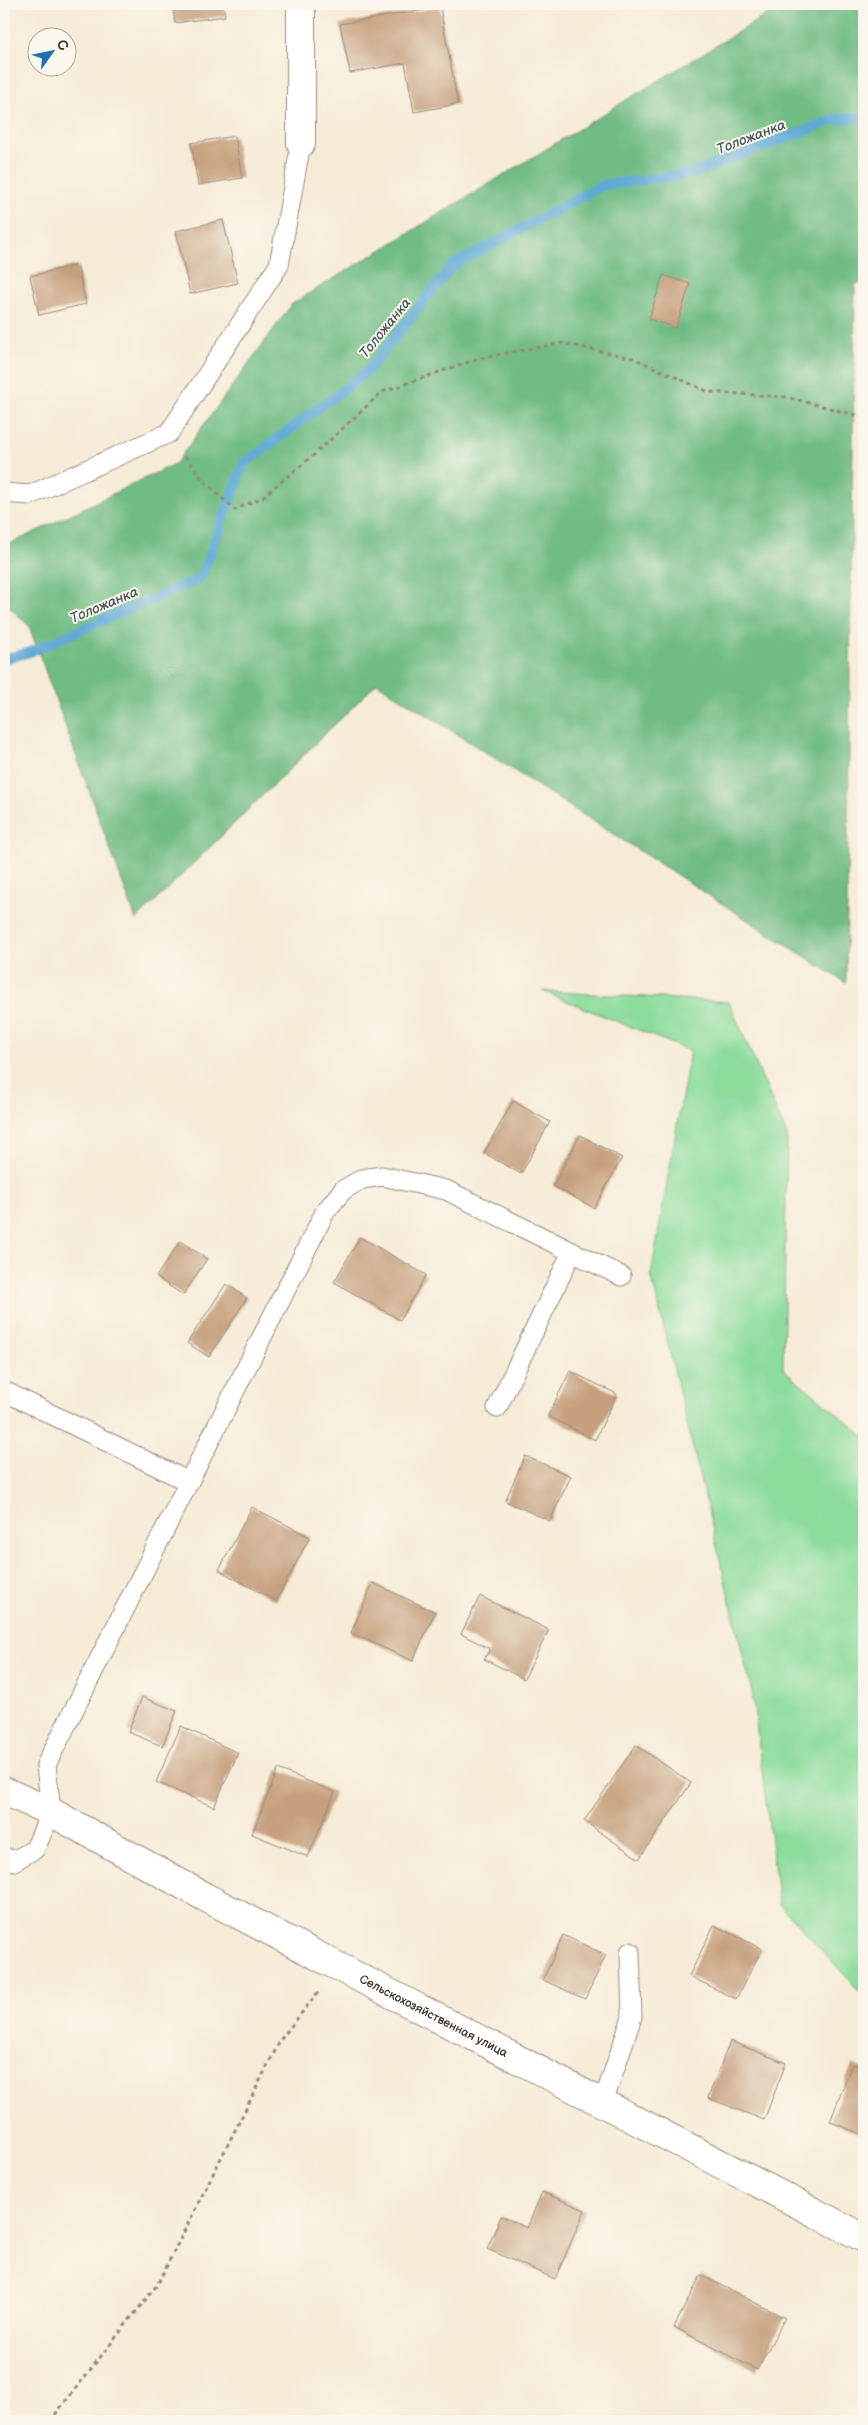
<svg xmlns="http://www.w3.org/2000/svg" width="868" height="2425" font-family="'Balsamiq Sans',sans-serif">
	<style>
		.green { fill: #8cdc9c; stroke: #64835d }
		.forest { fill: #71bc84; stroke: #567351 }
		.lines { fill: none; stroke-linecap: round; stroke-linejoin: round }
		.stream { stroke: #5fa9d7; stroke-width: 10 }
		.building { fill: #c6a07e }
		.lane-casing { stroke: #988a7a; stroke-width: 21 }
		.street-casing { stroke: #988a7a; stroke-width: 30 }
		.path { stroke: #988a7a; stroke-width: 3; stroke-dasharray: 4 4; stroke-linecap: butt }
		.lane { stroke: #fff; stroke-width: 19 }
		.street { stroke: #fff; stroke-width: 28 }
		.labels { text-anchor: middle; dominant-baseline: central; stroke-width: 4; stroke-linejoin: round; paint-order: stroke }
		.street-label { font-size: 12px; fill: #3b2a1e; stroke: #fbf7ec }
		.water-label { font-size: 14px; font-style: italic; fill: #48565f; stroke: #fbf7ec }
	</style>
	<rect width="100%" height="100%" fill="#fbf7ec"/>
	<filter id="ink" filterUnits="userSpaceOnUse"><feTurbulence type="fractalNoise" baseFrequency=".02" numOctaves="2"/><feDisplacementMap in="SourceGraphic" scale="10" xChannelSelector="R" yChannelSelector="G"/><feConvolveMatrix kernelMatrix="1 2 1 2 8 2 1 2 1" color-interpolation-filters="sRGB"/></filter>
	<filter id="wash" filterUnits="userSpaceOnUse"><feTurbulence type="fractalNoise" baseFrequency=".0096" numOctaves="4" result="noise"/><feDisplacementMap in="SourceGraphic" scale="20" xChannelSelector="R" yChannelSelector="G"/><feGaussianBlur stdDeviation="1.12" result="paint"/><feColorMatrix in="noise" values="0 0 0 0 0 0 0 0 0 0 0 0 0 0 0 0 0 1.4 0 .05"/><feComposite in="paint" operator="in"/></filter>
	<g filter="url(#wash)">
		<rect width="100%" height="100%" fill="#f6ebd7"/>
		<!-- green -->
		<path class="green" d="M542 991 729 1002 787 1135 783 1369 864 1436V1996L779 1904 752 1692 651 1275 690 1051Z"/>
		<!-- forest -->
		<path class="forest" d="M784 4H864V282L855 284 846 983 377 683 136 920 29 626 4 602V547L176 463 292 304Z"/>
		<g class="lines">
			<!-- stream -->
			<path class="stream" d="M4 659 30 652 201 578 244 464 367 372 452 266 603 185 691 174 836 119 864 117"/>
		</g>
		<g id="blocks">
			<!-- building -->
			<path class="building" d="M172 4H223L225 16 175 23Z
				M440 7 458 104 414 112 405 63 350 73 340 24Z
				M235 136 242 178 198 185 191 143Z
				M223 220 238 283 190 294 176 231Z
				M77 265 86 304 39 315 30 276Z
				M663 275 690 284 676 328 649 319Z
				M513 1101 550 1122 521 1174 484 1153Z
				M580 1135 622 1158 594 1208 553 1186Z
				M360 1237 426 1275 400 1320 334 1282Z
				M180 1241 207 1259 183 1295 156 1277Z
				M226 1284 247 1298 209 1357 187 1343Z
				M570 1371 617 1394 595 1440 548 1416Z
				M525 1456 571 1476 550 1521 505 1501Z
				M252 1507 310 1537 276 1601 219 1570Z
				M373 1583 435 1612 413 1661 351 1633Z
				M480 1596 549 1630 524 1679 484 1659 490 1649 461 1634Z
				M142 1697 177 1711 162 1746 128 1732Z
				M181 1726 238 1753 214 1807 156 1782Z
				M636 1745 691 1783 639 1859 584 1821Z
				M278 1769 335 1792 308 1857 252 1834Z
				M714 1925 762 1949 736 1999 689 1976Z
				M563 1935 606 1955 585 1999 543 1980Z
				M730 2041 786 2063 764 2120 708 2098Z
				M852 2064 864 2069V2135L830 2122Z
				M542 2192 585 2210 555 2279 487 2249 501 2216 527 2228Z
				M701 2275 785 2318 757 2370 674 2327Z"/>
		</g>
	</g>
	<g filter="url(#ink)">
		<use href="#blocks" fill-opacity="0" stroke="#988a7a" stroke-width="1"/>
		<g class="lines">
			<!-- lane casing -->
			<g class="lane-casing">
				<path id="lane" d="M4 493 30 495 169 433 279 265 301 143
					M4 1391 189 1482
					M497 1408 572 1252
					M4 1857 14 1861 35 1849 51 1812 46 1765 325 1212 343 1190 362 1179 382 1176 446 1190 621 1276
					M603 2103 632 2017 630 1952"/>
			</g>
			<!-- street casing -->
			<g class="street-casing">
				<g id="street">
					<path d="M301 4V143"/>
					<path id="s1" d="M4 1791 51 1812 205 1897 339 1967 864 2238"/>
				</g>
			</g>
			<!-- path -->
			<path class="path" d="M185 456 203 480 235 510 261 498 315 454 382 392 480 358 562 343 633 358 709 392 786 397 864 417
				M50 2421 157 2285 281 2039 319 1991"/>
			<!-- lane -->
			<use href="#lane" class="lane"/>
			<!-- street -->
			<use href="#street" class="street"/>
		</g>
	</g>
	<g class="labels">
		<!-- street labels -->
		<g class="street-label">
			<text stroke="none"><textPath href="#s1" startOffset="485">Сельскохозяйственная улица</textPath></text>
		</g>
		<!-- water labels -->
		<g class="water-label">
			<text transform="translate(751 137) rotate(-21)">Толожанка</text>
			<text transform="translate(385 328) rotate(-51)">Толожанка</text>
			<text transform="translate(104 605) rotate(-23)">Толожанка</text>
		</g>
	</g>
	<!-- margin -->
	<rect width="868" height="2425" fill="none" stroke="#fbf7ec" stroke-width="20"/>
	<!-- north arrow -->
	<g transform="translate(52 52) rotate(57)"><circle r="24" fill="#fbf7ec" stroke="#aea59a"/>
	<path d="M0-4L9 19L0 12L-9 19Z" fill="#1f6fb2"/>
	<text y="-8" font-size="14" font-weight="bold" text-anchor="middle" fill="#3b2a1e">С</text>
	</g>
</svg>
